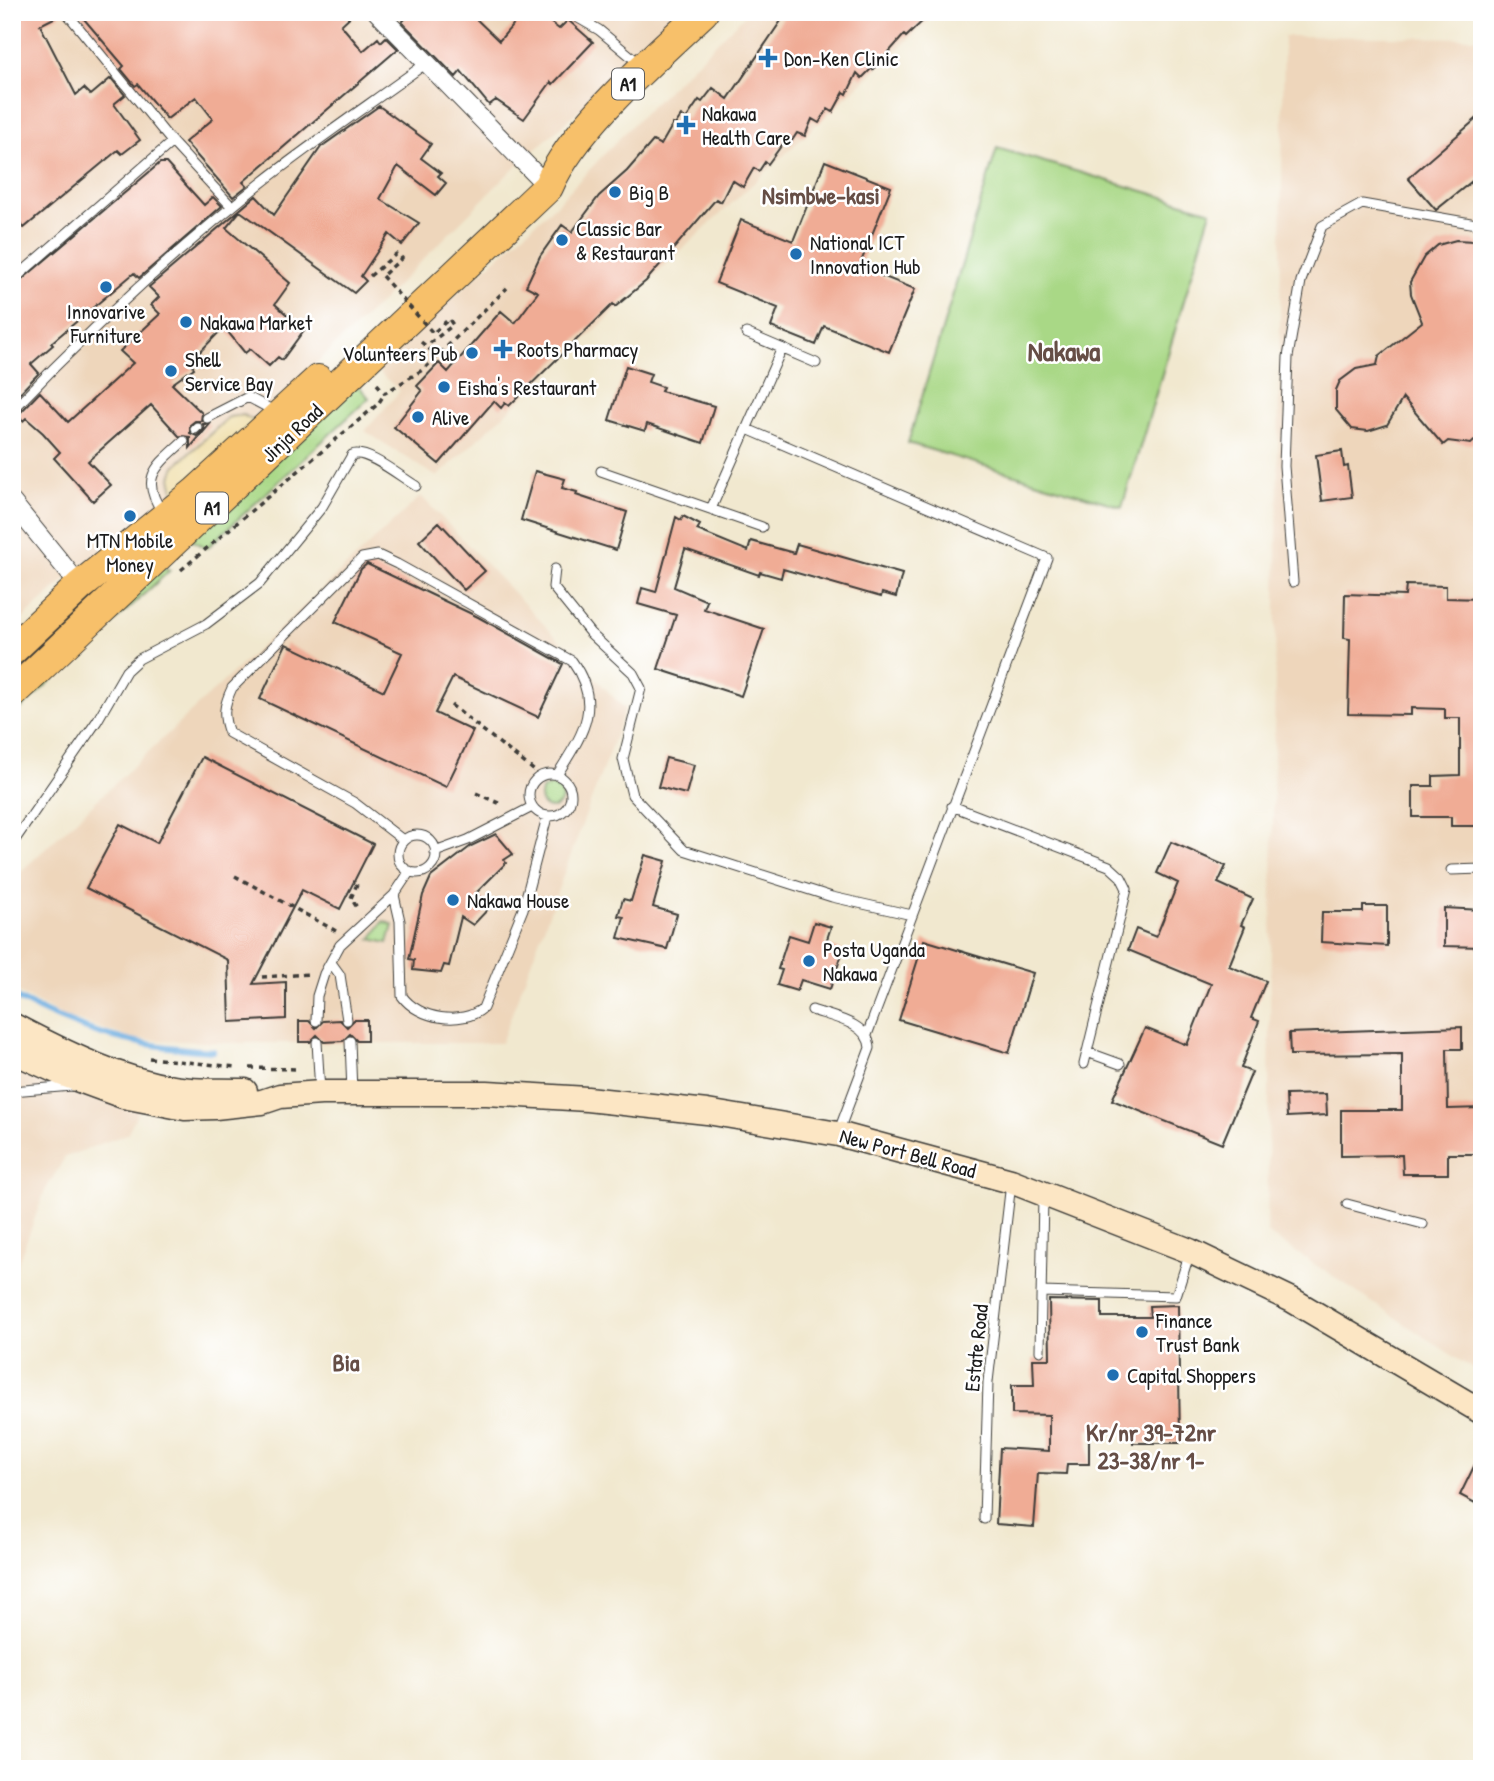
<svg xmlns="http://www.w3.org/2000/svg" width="1494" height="1781" font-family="'Patrick Hand',sans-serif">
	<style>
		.built { fill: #eed6bb }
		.green { fill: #a9d886; stroke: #627a51; stroke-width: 2 }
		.sand { fill: #eeda9e; stroke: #857b5d; stroke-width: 2 }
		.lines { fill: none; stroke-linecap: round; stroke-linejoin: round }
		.stream { stroke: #6dade0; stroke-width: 6 }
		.building { fill: #f0ac95 }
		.service-casing { stroke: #3c3b37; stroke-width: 11 }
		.minor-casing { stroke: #3c3b37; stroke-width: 20 }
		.secondary-casing { stroke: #3c3b37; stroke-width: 27 }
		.trunk-casing { stroke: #3c3b37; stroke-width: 32 }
		.path { stroke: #3c3b37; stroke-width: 3.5; stroke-dasharray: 5 5; stroke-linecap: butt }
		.service { stroke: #fff; stroke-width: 9 }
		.minor { stroke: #fff; stroke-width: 18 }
		.secondary { stroke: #fce6c4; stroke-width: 24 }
		.trunk { stroke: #f7c06b; stroke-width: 30 }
		.path-bridge { stroke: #3c3b37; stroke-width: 3.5; stroke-dasharray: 5 5; stroke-linecap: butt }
		.poi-dot { fill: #1f6fb2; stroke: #fff; stroke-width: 2.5 }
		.labels { text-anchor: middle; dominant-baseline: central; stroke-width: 5; stroke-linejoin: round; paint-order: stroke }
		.shield { fill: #fff; stroke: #606060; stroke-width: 2 }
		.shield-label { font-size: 19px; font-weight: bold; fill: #1c1c1c }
		.poi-label { font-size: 21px; fill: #1c1c1c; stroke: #fff; text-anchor: start }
		.street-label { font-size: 21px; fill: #1c1c1c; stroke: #fff }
		.quarter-label { font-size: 24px; font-weight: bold; fill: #664e46; stroke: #fff }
		.district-label { font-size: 28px; font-weight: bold; fill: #664e46; stroke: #fff }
	</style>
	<rect width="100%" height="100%" fill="#fff"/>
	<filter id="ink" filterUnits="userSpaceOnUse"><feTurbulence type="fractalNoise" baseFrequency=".0143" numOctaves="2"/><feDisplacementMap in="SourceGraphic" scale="14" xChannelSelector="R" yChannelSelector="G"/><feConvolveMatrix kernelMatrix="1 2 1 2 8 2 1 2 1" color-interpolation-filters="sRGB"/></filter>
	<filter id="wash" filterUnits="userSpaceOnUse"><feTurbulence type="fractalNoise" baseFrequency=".00686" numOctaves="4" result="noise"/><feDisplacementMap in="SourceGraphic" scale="28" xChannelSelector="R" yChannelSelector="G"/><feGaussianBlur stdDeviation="1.57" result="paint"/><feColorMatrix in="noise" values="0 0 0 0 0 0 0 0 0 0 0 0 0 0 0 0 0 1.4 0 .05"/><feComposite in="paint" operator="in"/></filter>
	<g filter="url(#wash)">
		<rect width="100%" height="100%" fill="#f1e8cf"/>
		<!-- built -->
		<path class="built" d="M12 12H365L387 32 385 12H689L511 171 376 307 280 397 144 518 72 573 12 629Z
			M748 12H938L437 477 365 431 400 391 374 368 557 204 629 128Z
			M1284 36 1482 38V1375L1267 1233Z
			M421 496 625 709 501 1043H228L134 1039 61 1015 12 989V880Z
			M12 1065 78 1095 139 1110 127 1134 65 1157 45 1191 12 1279Z"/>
		<!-- green -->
		<path class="green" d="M997 148 1211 211 1122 507 908 443Z
			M357 384 369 398 207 548 190 539Z
			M161 566 170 570 12 717V705Z
			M540 797a11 11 0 1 1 22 0a11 11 0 1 1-22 0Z
			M384 921 393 925 388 943 371 939Z"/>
		<!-- sand -->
		<path class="sand" d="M243 415 256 422 175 498 171 477 175 466 229 417Z"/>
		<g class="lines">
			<!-- stream -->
			<path class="stream" d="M12 996C86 1034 130 1046 213 1051"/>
		</g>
		<g id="blocks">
			<!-- building -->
			<path class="building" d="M12 12H59L60 15 40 25 76 95 84 88 91 95 111 78 125 95 114 104 140 140 122 154 118 150 24 228 12 214Z
				M78 12H355L341 25 363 51 378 38 381 42 386 37 398 49 243 182 247 186 233 197 185 142 213 119 196 97 167 119 138 84 135 86 121 69 124 66Z
				M412 12H469L499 41 524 12H537L559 29 568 20 593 42 553 84 551 82 524 119 496 100 489 105 461 71 456 77 402 22Z
				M787 12H932L906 37 904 35 873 70 872 68 862 78 857 73 847 94 844 92 833 112 828 109 819 123 812 119 805 136 797 133 789 145 784 142 768 164 765 162 759 171 754 168 743 187 732 180 721 202 716 199 646 281 615 307 613 304 509 406 505 403 501 408 494 401 439 464 394 427 422 391 417 386 439 363 448 372 501 311 515 323 538 292 526 286 540 256 562 225 572 232 599 196 627 171 653 141 661 145 673 124 675 125 681 116 686 119 699 100 702 102 713 88 728 99Z
				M379 106 431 144 421 158 441 173 438 176 446 183 436 195 398 166 380 199 419 223 402 245 389 234 361 276 366 281 354 293 240 211 226 228 290 283 275 304 304 330 282 360 278 357 269 366 250 349 245 353 224 327 190 362 194 368 172 384 202 413 201 421H195L190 425V433L197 436 204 429 203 424H210L190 448V437L179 436 151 405 88 461 111 485 93 501 54 458 60 452 43 433 26 418 23 421 18 415 40 392 68 422 133 363 120 351 160 314 151 305 159 297 149 287 256 196 274 215 321 147Z
				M1482 114V173L1436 210 1408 178Z
				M825 161 891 187 859 267 915 289 889 352 824 326 816 345 771 327 778 308 716 283 741 220 793 241Z
				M160 163H166L204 205 213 197 222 206 139 278 134 273 51 343 53 345 31 364 39 373 12 401V288Z
				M1456 240 1474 241 1482 245V434L1471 444 1448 441 1443 445 1403 398 1387 425 1368 431 1352 429 1336 410V390L1340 381 1356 369 1377 365 1379 356 1422 322 1411 294 1410 282 1424 257 1438 245Z
				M626 366 651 374 648 382 663 387 661 391 714 406 703 443 647 424 645 431 609 420Z
				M1342 451 1344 467 1348 466 1352 497 1322 501 1316 455Z
				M535 471 565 479 562 488 577 492 576 495 627 512 616 550 521 520Z
				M683 516 700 525 697 530 748 551 751 541 794 553 797 544 902 574 896 597 882 593 881 597 783 569 781 578 760 572 759 575 685 549 674 587 707 601 704 609 764 629 741 696 658 669 676 615 638 604 642 588 656 592 676 517 681 520Z
				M439 522 485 571 464 590 419 541Z
				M367 564 478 617 563 664 538 717 453 677 435 713 473 731 446 787 260 699 286 644 384 691 402 653 335 622 361 569Z
				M1406 585 1446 586V598L1482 599V826H1451V817H1413V786H1433V776L1460 775V718H1445V709L1411 708V715L1348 714 1350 639 1344 638 1345 594 1405 596Z
				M202 757 373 844 340 909 302 890 253 984 286 982V1019L230 1022 228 960 86 888 120 824 157 843Z
				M666 758 694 765 686 794 658 787Z
				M496 834 513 854 504 860 506 863 475 894 492 905 473 925 461 917 449 966 444 965 441 973 413 970 414 960 409 959 423 895 431 877 471 846Z
				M1171 842 1226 866 1218 883 1253 899 1241 925 1245 927 1229 966 1266 981 1251 1018 1259 1021 1241 1068 1252 1072 1222 1144 1112 1100 1145 1028 1187 1045 1211 984 1128 950 1136 929 1156 937 1178 883 1157 873Z
				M645 855 666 861 653 907 677 914 667 949 618 938 624 917 618 916 623 899 631 901Z
				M1363 906H1387V946L1321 942 1322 912H1363Z
				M1444 908 1482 910V947L1444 946Z
				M814 922 831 927 825 945 843 951 830 989 801 980 797 991 777 985 782 970 778 969 789 935 808 941Z
				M924 940 1033 973 1009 1053 899 1020Z
				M340 1020 347 1027 354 1020H367V1041H357L350 1034 343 1041 324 1042 317 1035 310 1042H299V1021H309L316 1028 323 1021Z
				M1462 1027V1049H1447L1448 1109 1482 1108V1154H1448V1174H1403L1402 1155 1341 1156V1110H1402V1054L1290 1055 1289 1033Z
				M1326 1094 1327 1115 1287 1117 1286 1095Z
				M1049 1300 1102 1301V1317H1150L1149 1306 1178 1305 1180 1443H1133V1429H1089V1464H1067L1066 1474 1038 1473 1034 1527 996 1524 1000 1448 1049 1451V1415L1012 1414V1385H1034L1033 1359H1050Z
				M1482 1450V1490L1475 1503 1460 1495Z"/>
		</g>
	</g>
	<g filter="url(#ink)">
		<use href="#blocks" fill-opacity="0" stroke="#3c3b37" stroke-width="2"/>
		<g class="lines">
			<!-- service casing -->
			<g class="service-casing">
				<path id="service" d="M66 12 172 142
					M568 12 599 30 640 64
					M12 281 172 142 232 207
					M746 333 816 363
					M12 411C89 330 173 253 260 184 313 142 370 104 425 64
					M207 418 248 397 276 412
					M195 429 197 427
					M747 429 1047 558 867 1035
					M601 471 762 527
					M711 509 782 348
					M163 513C138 477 157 466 184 441
					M555 569 553 587 590 633 633 673 641 688 623 759 632 795 684 850 832 897 912 915
					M1293 582 1284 466 1288 357 1301 281 1322 226 1362 204 1482 225
					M529 795a21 21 0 1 1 42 0a21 21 0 1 1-42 0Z
					M952 806 1109 866 1121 877 1127 889 1084 1064
					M398 854a19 19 0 1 1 38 0a19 19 0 1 1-38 0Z
					M403 840 355 803 229 733C222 715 224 705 232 688L362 558 378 555 397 564 572 661C604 706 582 735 557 775
					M12 844 97 721 126 671 139 659 206 624 260 583 322 507 352 455C366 448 402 478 416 486
					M435 852 468 840 532 807
					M1451 870 1482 869
					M394 895 400 921 402 996C418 1019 462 1026 483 1008L523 909 547 817
					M332 964 340 975 347 1020
					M812 1010C832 1017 869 1023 870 1048L838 1133
					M316 1021 317 996 324 974 340 945 394 895 410 871
					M350 1041 352 1092
					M317 1042 320 1092
					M1087 1052 1120 1064
					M12 1091 72 1086
					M1347 1204 1423 1224
					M1041 1292 1176 1296 1190 1252
					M1040 1351 1043 1197
					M984 1519 988 1382 1011 1183"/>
			</g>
			<!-- minor casing -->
			<g class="minor-casing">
				<path id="minor" d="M377 12 548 187
					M12 502 80 586"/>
			</g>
			<!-- secondary casing -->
			<g class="secondary-casing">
				<path id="secondary" d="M12 1025C63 1052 117 1079 174 1088 197 1092 222 1090 245 1091
					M12 1051 63 1074 123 1096 185 1108 215 1107 262 1102 280 1096 321 1093H487L587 1099 707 1112 838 1134 1011 1181 1190 1251 1292 1300 1482 1412"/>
			</g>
			<!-- trunk casing -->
			<g class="trunk-casing">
				<path id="trunk" d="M12 650 80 586 195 493 318 380
					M12 694 548 187C573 128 655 57 703 12"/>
			</g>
			<!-- path -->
			<path class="path" d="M370 276 396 254 402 258 382 276
				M421 342 438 356
				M430 343 453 325 449 319 433 333
				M377 384 385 393 424 369 507 288
				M181 570 378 404 385 393
				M451 705 541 776
				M12 726 21 718
				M476 793 503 805
				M235 876 336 931
				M357 884 351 898 358 909
				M262 977 310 974
				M149 1058 235 1067
				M250 1068 296 1069"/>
			<!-- service -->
			<use href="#service" class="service"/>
			<!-- minor -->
			<use href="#minor" class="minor"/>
			<!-- secondary -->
			<use href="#secondary" class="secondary"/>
			<!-- trunk -->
			<use href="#trunk" class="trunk"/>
			<!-- path-bridge -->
			<path class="path-bridge" d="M382 276 433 333"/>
		</g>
	</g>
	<!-- markers -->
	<g class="poi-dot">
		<path d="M764.5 47.5h7v7h7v7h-7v7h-7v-7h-7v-7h7z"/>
		<path d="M682.5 114.5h7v7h7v7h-7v7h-7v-7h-7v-7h7z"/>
		<circle cx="615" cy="192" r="7"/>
		<circle cx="562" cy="240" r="7"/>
		<circle cx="796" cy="254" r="7"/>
		<circle cx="106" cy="287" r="7"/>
		<circle cx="186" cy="322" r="7"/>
		<path d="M499.5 338.5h7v7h7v7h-7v7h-7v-7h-7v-7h7z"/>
		<circle cx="472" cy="353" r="7"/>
		<circle cx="171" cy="371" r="7"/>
		<circle cx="444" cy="387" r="7"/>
		<circle cx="418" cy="417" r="7"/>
		<circle cx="130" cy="516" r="7"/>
		<circle cx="453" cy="900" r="7"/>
		<circle cx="809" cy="961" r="7"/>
		<circle cx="1142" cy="1332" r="7"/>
		<circle cx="1113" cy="1375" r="7"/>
	</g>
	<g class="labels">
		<!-- shield labels -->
		<g class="shield">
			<rect x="612" y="68.5" width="32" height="31" rx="5"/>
			<rect x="196" y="492.5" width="32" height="31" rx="5"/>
		</g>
		<g class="shield-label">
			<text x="628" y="84">A1</text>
			<text x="212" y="508">A1</text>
		</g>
		<!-- poi labels -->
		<g class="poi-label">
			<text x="784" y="58">Don-Ken Clinic</text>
			<text x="702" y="113">Nakawa<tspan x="702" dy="24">Health Care</tspan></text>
			<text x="629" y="192">Big B</text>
			<text x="576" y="228">Classic Bar<tspan x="576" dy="24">&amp; Restaurant</tspan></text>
			<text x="810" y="242">National ICT<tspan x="810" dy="24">Innovation Hub</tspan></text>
			<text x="106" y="311" text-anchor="middle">Innovarive<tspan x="106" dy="24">Furniture</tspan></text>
			<text x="200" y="322">Nakawa Market</text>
			<text x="517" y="349">Roots Pharmacy</text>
			<text x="458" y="353" text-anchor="end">Volunteers Pub</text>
			<text x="185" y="359">Shell<tspan x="185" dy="24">Service Bay</tspan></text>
			<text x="458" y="387">Eisha's Restaurant</text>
			<text x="432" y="417">Alive</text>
			<text x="130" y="540" text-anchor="middle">MTN Mobile<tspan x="130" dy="24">Money</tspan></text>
			<text x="467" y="900">Nakawa House</text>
			<text x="823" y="949">Posta Uganda<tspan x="823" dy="24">Nakawa</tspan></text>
			<text x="1156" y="1320">Finance<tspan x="1156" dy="24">Trust Bank</tspan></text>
			<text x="1127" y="1375">Capital Shoppers</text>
		</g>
		<!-- street labels -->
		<g class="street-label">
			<text transform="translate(292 433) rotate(-43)">Jinja Road</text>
			<text transform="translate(908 1153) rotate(15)">New Port Bell Road</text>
			<text transform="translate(976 1348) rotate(-84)">Estate Road</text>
		</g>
		<!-- quarter labels -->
		<g class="quarter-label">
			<text x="821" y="195">Nsimbwe-kasi</text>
			<text x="346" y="1362">Bia</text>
			<text x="1151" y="1432">Kr/nr 39-72nr<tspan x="1151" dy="28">23-38/nr 1-</tspan></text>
		</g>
		<!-- district labels -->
		<g class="district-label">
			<text x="1064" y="351">Nakawa</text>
		</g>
	</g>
	<!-- margin -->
	<rect width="1494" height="1781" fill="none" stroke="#fff" stroke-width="42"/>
</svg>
